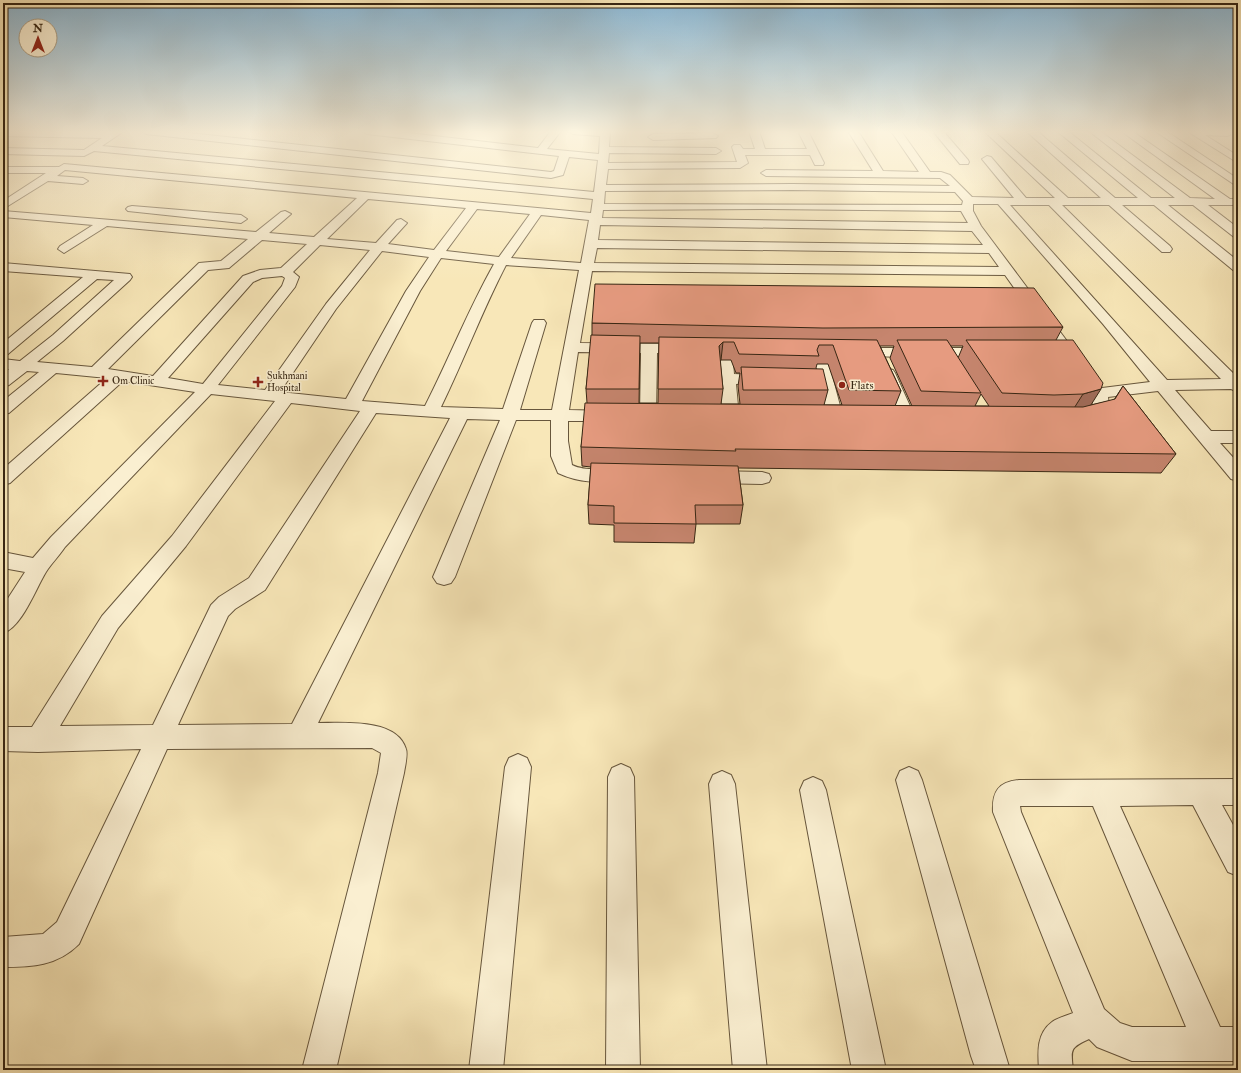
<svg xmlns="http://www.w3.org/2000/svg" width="1241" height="1073" font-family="'IM FELL Double Pica',serif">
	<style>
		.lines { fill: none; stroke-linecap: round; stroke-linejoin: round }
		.minor-casing { stroke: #67563c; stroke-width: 2 }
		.minor { fill: #faefd1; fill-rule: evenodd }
		.wall { fill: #c6856e; stroke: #372613; fill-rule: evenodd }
		.shaded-wall { fill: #a16c5a; stroke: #372613 }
		.building { fill: #e69b80; stroke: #372613 }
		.poi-dot { fill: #8f2418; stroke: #faefd1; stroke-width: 1.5 }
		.labels { text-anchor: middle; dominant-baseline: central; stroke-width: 3; stroke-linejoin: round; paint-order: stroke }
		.far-poi-label { font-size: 10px; fill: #372613; stroke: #faefd1; text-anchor: start }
		.poi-label { font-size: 12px; fill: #372613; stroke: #faefd1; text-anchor: start }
	</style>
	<rect width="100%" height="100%" fill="#f8e7b8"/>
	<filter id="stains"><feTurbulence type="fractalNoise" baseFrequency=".005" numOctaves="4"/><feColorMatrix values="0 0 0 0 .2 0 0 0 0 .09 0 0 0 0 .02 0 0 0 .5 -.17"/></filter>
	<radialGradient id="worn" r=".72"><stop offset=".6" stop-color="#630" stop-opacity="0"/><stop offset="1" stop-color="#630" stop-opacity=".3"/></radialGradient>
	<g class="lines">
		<!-- minor casing -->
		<g class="minor-casing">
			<path id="minor" d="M3 131H124L102 146 594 192 598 160 569 157 563 175 551 178 146 134 141 131H171L551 172 554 171 559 156 367 134 362 131H391L538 148 551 131H561L547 149 599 154 600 136 573 134 568 131H610L609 147 716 148 721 151 716 154 609 153 608 163 737 162 732 147 734 145H740L743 149H755L749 131H759L765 149H807L798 131H808L824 163 823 165H815L810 155H745L748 163 740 168 608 169 606 185 792 184 950 186 940 178 766 176 761 173 766 170 873 171 848 131H858L883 171 919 172 891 131H901L930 172H941L950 175 972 197 1014 198 982 159 987 156 991 157 1026 198H1055L984 131H994L1068 198H1101L1026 131H1037L1115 198H1138L1057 131H1068L1151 198H1175L1089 131H1100L1190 198 1215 199 1121 131H1132L1230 199H1238V205H1208L1238 228V238L1234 237 1193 205H1168L1238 261V271L1233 270 1154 205H1122L1170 246 1172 249 1170 252H1162L1109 205H1062L1238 378V392L1231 389 1175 390 1211 431H1238V443H1220L1238 463V481L1231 479 1158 391 1108 397 1109 406 1102 417 1082 422 1076 421 1074 417 1076 413C1086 410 1093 411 1093 399L1005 275 592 271 580 343 686 344 691 346 694 349 691 352 657 353 656 416 654 420 648 421 642 420 640 416 641 353 578 352 569 410 610 411 616 412 618 416 616 420 610 421H568V441L572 465C588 473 607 466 624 471L626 475 624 479C603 485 577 482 558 473L551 456V420H516L455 577 451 583 444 585 437 583 433 577 500 420 467 419 318 723C343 723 397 718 406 749 408 755 405 766 404 773L336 1070H302L378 773 381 753 372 748 167 749 79 944C57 966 32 967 3 967V937L43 934 57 922 141 749 38 752 3 751V727H32L102 616 172 536 275 401 211 394 65 547C59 556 51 564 46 572 35 590 22 627 3 633V606L25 572 3 568V552L33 558 51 537 195 392 123 381 10 483 3 485V469L107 378 56 373 9 413 3 414V401L39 372 27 371 9 385 3 387V374L9 369H3V359L20 361 53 335 114 280 97 279 8 354 3 356V343L83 277 3 271V263L130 274 132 277 130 280 63 341 37 362 92 367 199 263 221 261 248 239 107 226 64 253 58 249 60 246 93 225 3 217V211L256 232 281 212 285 211 291 214 269 233 314 237 357 198 65 170 57 176 83 178 88 181 83 184 48 181 3 209V201L46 173H3V167H59L64 164 591 213 593 199 94 151 84 156 3 154V148L84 150 102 138 3 136ZM792 190 955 192 963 201 962 205 604 204 605 191ZM368 199 466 208 434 250 388 244 407 223 401 219 397 220 376 243 327 239ZM973 204H998L1103 324 1150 382 1102 388 981 226 973 211ZM1010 205H1049L1221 379 1167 380ZM477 209 530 214 499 257 446 251ZM767 209 961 211 968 223 602 218 603 210ZM541 215 589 220 581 263 511 258ZM600 225 972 231 983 245 598 240ZM262 240 307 244 281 268 260 270 243 276 153 376 108 369 208 270 229 268ZM320 245 370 250 326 304 265 390 218 385 295 287 299 277 293 272ZM597 248 989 253 999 267 594 263ZM382 251 429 257 406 291 346 399 280 392 336 309ZM441 258 494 264C468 310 449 359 425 406L362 401 420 291ZM506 265 579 270 552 410H520L546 323 544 320H534L532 323 503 409 441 407C464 360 482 311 506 265ZM282 276 285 278 282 286 203 384 168 378 253 282 262 278ZM291 403 360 411 249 578 219 597 211 605 153 725 60 726 118 628 186 546ZM376 413 450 418 292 724 178 725 228 616 235 609 265 590Z
				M933 131H943L968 160 969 162 968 164H960Z
				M1155 131H1166L1238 179V187Z
				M1187 131H1230V135L1227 136 1205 135 1238 156V163Z
				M713 133 718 136 716 138 653 140 648 137 653 134Z
				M132 206 241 215 247 219 241 223 128 211 126 209 128 207Z
				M724 345 729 347 732 350 734 374 773 376 775 379 773 382 736 384 739 417 737 421 731 422 725 421 723 417 716 350 719 347Z
				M818 348 823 350 826 353 843 417 841 421 835 422 829 421 827 417 810 353 813 350Z
				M856 348H986L991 350 994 353 991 356 986 358 851 356 848 353 851 350Z
				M887 368 893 370 895 373 915 417 913 421 907 422 901 421 899 417 879 373 881 370Z
				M713 471 762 472 769 474 771 478 769 482 762 484 713 483 706 481 704 477 706 473Z
				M518 754 527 758 531 767 503 1070H469L505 767 509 758Z
				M621 764 630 768 634 777 640 1070H606L608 777 612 768Z
				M909 767 918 771 922 780 1010 1070H976L971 1056 896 780 900 771Z
				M722 771 731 775 735 784 767 1070H733L709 784 713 775Z
				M813 777 822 781 826 790 886 1070H852L800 790 804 781Z
				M1238 779V805H1222L1238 834V876L1228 872 1193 805 1120 806 1220 1027H1238V1061H1132L1097 1047 1089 1039C1069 1048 1071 1050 1073 1070H1039C1038 1053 1036 1034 1052 1022 1057 1018 1066 1016 1073 1013L993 812C992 792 998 782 1019 780ZM1020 806H1093L1186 1027H1132L1120 1023 1104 1009 1021 812Z"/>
		</g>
		<!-- minor -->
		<use href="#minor" class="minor"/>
	</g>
	<!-- wall -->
	<path class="wall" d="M592 323 1063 327 1056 340 1091 405 1114 400 1123 386 1176 454 1161 473 738 468 743 505 740 524H696L694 543 614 542V525L589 524 588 505 591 467 582 466 581 447 587 403 586 389 592 335ZM640 343H659L658 403H639ZM880 346H894L890 358 912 406H895L901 391ZM951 346H963L958 358ZM721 360H731L736 373H740L738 386 740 404H721L723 389 720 361ZM817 364H828L842 405H824L828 390 816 368ZM981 394 989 406H975Z"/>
	<!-- shaded-wall -->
	<path class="shaded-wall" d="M723 342 721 360 717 365 719 346Z
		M1101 389 1089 408 1071 413 1083 394Z"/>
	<!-- building -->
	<path class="building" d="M595 284 1034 288 1063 327 823 328 592 323Z
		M591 335 640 336 639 389H586Z
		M659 337 877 340 901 391 849 390 833 345H819L817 350 819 356 739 354 734 342H723L719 346 723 389H658Z
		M897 340H947L981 393 921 391Z
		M966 340H1073L1103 383 1101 389 1083 394 1054 395 1002 393Z
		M741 367 823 369 828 390H743Z
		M1123 386 1176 454 735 449 736 451 581 447 585 403 1083 407 1115 399Z
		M591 463 738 466 743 505H695L696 524 614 523V506L588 505Z"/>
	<!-- sky -->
	<linearGradient id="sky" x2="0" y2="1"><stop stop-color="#8bb8d5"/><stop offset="0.47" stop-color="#fcf4df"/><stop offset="1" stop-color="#fcf4df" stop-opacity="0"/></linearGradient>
	<rect width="1241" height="281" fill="url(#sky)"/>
	<!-- markers -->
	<g class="poi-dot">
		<path d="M101 375h4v4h4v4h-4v4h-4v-4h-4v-4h4z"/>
		<path d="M256 376h4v4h4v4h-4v4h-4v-4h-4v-4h4z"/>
		<circle cx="842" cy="385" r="4"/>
	</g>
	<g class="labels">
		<!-- far-poi labels -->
		<g class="far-poi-label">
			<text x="267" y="376">Sukhmani<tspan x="267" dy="12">Hospital</tspan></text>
			<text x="112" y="381">Om Clinic</text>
		</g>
		<!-- poi labels -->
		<g class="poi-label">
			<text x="850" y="385">Flats</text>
		</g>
	</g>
	<!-- margin -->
	<rect width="1241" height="1073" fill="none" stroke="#f8e7b8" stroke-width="16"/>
	<rect x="4" y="4" width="1233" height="1065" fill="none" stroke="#372613" stroke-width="2"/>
	<rect x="8" y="8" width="1225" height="1057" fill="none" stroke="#372613"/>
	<!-- north arrow -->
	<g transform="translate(38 38)"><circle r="19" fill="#faefd1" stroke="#ac9f85"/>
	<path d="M0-3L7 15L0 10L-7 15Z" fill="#8f2418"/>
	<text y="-6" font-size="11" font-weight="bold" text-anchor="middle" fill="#372613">N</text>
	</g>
	<rect width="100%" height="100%" filter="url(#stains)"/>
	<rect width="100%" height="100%" fill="url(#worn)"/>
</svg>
